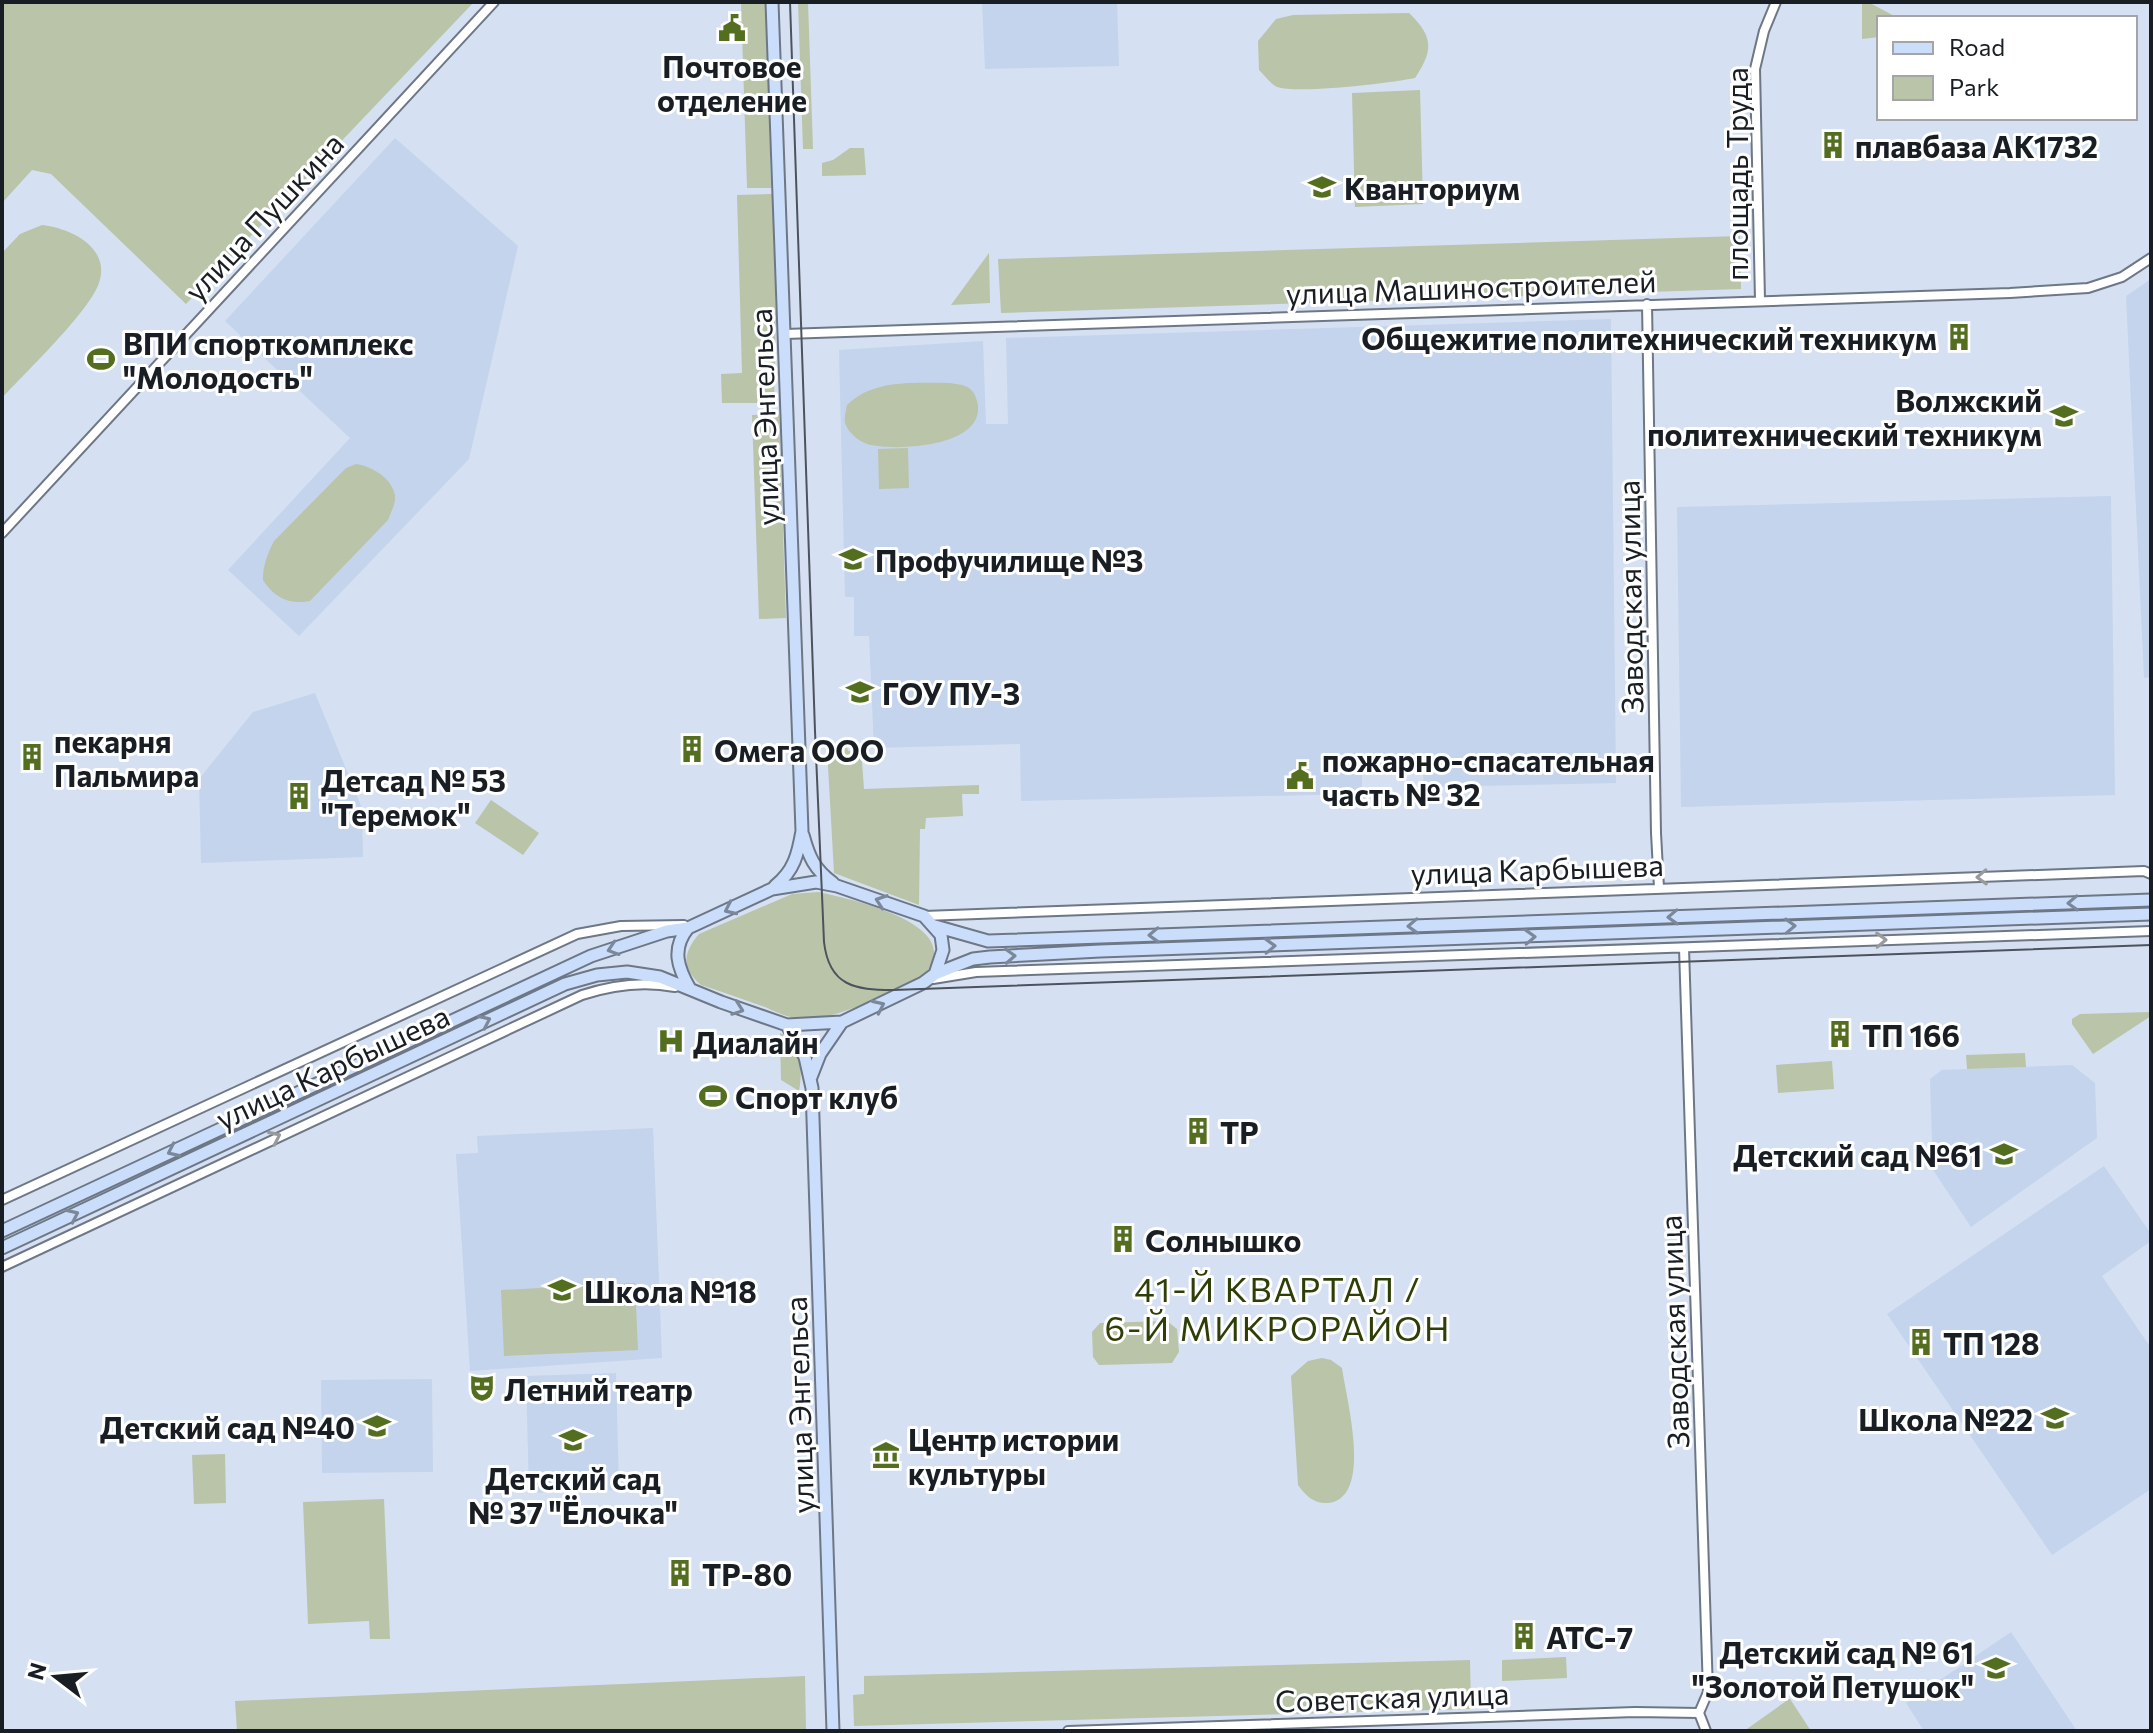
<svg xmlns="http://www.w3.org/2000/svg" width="2153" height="1733" font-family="Commissioner,sans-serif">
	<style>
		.built { fill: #c4d4ec }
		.green { fill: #b9c4a9 }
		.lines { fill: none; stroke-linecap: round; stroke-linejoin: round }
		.street-casing { stroke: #6d7786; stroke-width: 12 }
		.secondary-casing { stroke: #6d7786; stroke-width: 15 }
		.street { stroke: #fff; stroke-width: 8 }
		.secondary { stroke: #cadefb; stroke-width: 11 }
		.tram { stroke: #4c535c; stroke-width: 2 }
		.oneway { stroke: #989a9c }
		.oneway2 { stroke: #7a889a }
		.labels { text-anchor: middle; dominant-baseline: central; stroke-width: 6; stroke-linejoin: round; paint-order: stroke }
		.poi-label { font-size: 30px; font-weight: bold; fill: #191e24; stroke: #fff; text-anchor: start }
		.street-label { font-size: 30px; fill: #191e24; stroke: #fff }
		.quarter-label { font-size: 34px; letter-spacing: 2px; fill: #2d3e06; stroke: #fff }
	</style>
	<rect width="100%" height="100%" fill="#d5e0f2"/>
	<!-- built -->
	<path class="built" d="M982 2H1117L1119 66 985 69Z
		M395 138 518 246 469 459 299 636 228 570 350 438 225 321Z
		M2151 279V677L2144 678 2126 296Z
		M1611 319 1616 783 1424 787 1423 772 1362 773V794L1021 801 1020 744 874 748 869 636H854V597H845L839 350 983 341 986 424H1008L1006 338Z
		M2111 496 2115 795 1681 807 1677 507Z
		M315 693 362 808 363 857 201 863 199 779 253 712Z
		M2072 1065 2095 1083 2097 1138 1971 1227 1933 1170 1930 1079 1942 1070Z
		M653 1128 662 1358 470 1371 456 1154 478 1153 477 1136Z
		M2104 1166 2151 1234V1241L2102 1276 2151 1348V1489L2052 1555 1887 1314Z
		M616 1373 619 1490 529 1493 526 1376Z
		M432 1379 433 1472 322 1473 321 1380Z
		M2011 1632 2077 1731H1924L1906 1703Z"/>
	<!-- green -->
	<path class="green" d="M2 2H474L186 304 51 174 32 170 2 203Z
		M741 2H766L771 188H747Z
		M798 2H808L813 149H803Z
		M1862 2H1868L1898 18H1879V37L1862 39Z
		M1409 13C1433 36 1434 50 1415 78 1391 83 1299 94 1277 87 1271 84 1264 75 1259 70L1258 41 1276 19 1293 15Z
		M1420 90 1423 204 1355 207 1352 93Z
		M850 148H864L866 175 822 176V163L833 160Z
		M772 194 776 315 774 403H722L721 374 742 373 737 195Z
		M42 225C70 228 111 247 99 283 89 312 25 373 2 398V253L20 234Z
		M1740 236 1741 289 1001 313 998 259Z
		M989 253 990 303 951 305Z
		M949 383C963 385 973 385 977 401 989 447 896 452 867 444 858 441 848 432 845 423 844 418 846 410 847 405 874 379 913 383 949 383Z
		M779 414 786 618 759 619 752 415Z
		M908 448 909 488 879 489 878 449Z
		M356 464C371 466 391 477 395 495 396 503 391 512 388 520L310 601C290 605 274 598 263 580 263 565 267 555 274 541L346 468Z
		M847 747 848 751 867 749 868 761 862 762 864 789 979 785V794H962L963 816 926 818 925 829H920L919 905 834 873 827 748Z
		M491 800 539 833 523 855 475 823Z
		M818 892C846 898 957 921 930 967 920 982 893 990 877 998 853 1009 821 1022 794 1018 785 1016 774 1011 765 1007 744 1000 723 992 701 985 682 968 682 954 699 934L792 894Z
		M2151 1012V1016L2093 1054 2072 1024V1019L2080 1014Z
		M780 1033C801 1042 803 1071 799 1091L781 1080Z
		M2025 1053 2026 1067 1967 1069 1966 1055Z
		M1832 1061 1834 1089 1778 1093 1776 1065Z
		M635 1283 638 1350 504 1356 501 1290Z
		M1167 1321 1177 1329 1179 1352 1172 1363 1099 1365 1093 1357 1092 1332 1100 1323Z
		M1322 1358 1331 1360 1342 1368C1346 1398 1374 1498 1328 1503 1314 1504 1306 1496 1298 1485L1291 1376 1308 1361Z
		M225 1454 226 1503 194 1504 192 1455Z
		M384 1499 390 1639H370L369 1621 308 1624 303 1502Z
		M1566 1657 1567 1678 1502 1681V1660Z
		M1470 1660 1471 1709 854 1726 853 1695 864 1694V1676Z
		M805 1676 806 1730 237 1731 235 1701Z
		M1790 1699 1811 1731H1744L1789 1699Z"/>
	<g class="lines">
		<!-- street casing -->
		<g class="street-casing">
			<path id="street" d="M1760 300 1755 69 1764 31 1776 2
				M1647 304 1656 833 1659 888
				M785 334 2010 293 2088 288 2122 277 2151 258
				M2 533 494 2
				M924 916 2144 871 2151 874
				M1684 948 1708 1692 1699 1713
				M933 979 976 972 2151 931
				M2 1200 577 934 621 926 684 925
				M2 1267 582 995C612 985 644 981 675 987
				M1068 1731 1635 1712 1699 1713 1706 1731"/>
		</g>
		<!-- secondary casing -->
		<g class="secondary-casing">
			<path id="secondary" d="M772 2 802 831C798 854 794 871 775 886
				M803 835C809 857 814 869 833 883
				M935 926 988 941 2151 900
				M688 928C671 949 678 968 690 989
				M935 974 973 959 990 957 1100 951 2151 914
				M787 1025 805 1057 812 1088 833 1731
				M811 1077 820 1054 842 1022
				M2 1231 591 956 667 931 688 928 772 889 816 882 837 886 924 916 941 935 943 950 935 974 923 983 842 1022 787 1025 721 1002 660 977 627 972 597 975 565 984 2 1248"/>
		</g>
		<!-- street -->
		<use href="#street" class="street"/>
		<!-- secondary -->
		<use href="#secondary" class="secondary"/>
		<!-- tram -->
		<path class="tram" d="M790 2 815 731 824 942C829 986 855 990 893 990L2151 945"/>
	</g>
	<!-- one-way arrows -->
	<defs><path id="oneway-chevron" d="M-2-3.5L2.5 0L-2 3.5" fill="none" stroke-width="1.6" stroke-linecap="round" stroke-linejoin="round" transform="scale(2)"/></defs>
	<g class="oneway">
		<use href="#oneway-chevron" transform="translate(1982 877) rotate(178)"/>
		<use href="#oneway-chevron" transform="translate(1881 940) rotate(-2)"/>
		<use href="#oneway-chevron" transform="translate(275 1137) rotate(-25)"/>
	</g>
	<g class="oneway2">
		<use href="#oneway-chevron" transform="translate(881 901) rotate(-161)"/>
		<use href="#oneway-chevron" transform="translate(2073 903) rotate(178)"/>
		<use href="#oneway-chevron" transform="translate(730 909) rotate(155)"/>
		<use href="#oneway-chevron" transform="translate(1673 917) rotate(178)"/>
		<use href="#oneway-chevron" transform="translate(1413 926) rotate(178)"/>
		<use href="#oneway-chevron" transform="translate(1790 926) rotate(-2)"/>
		<use href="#oneway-chevron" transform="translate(1154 935) rotate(178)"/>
		<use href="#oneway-chevron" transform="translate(1530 937) rotate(-2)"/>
		<use href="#oneway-chevron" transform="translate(1270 946) rotate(-2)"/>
		<use href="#oneway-chevron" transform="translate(613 949) rotate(162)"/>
		<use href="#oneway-chevron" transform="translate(1010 956) rotate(-3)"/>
		<use href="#oneway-chevron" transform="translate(879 1006) rotate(-25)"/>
		<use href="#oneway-chevron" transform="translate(738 1009) rotate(20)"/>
		<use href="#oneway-chevron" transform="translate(485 1021) rotate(-25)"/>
		<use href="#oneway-chevron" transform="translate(173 1151) rotate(155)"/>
		<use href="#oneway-chevron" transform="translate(73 1215) rotate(-25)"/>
	</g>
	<!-- icons -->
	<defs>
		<g id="civic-bare" transform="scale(2.16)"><path d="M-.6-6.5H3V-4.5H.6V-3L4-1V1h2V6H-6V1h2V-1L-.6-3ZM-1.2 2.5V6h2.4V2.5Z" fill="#546e20" stroke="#fff" stroke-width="2.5" paint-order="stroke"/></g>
		<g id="building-bare" transform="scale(2.16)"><path d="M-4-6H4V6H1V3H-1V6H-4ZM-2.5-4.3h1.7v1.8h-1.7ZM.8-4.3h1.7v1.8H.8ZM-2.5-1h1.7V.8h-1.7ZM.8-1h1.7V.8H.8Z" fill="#546e20" stroke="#fff" stroke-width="2.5" paint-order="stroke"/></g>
		<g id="university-bare" transform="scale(2.16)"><path d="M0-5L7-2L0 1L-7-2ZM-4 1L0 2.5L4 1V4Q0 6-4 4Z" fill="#546e20" stroke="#fff" stroke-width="2.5" paint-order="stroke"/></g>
		<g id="stadium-bare" transform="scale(2.16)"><path d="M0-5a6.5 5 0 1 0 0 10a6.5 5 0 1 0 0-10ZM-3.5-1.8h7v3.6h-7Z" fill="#546e20" stroke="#fff" stroke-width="2.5" paint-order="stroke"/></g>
		<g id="school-bare" transform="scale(2.16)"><path d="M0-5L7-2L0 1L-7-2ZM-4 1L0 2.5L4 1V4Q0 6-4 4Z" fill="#546e20" stroke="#fff" stroke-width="2.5" paint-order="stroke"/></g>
		<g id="hospital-bare" transform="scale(2.16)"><path d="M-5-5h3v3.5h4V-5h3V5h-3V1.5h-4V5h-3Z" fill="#546e20" stroke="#fff" stroke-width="2.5" paint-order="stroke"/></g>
		<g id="theatre-bare" transform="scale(2.16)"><path d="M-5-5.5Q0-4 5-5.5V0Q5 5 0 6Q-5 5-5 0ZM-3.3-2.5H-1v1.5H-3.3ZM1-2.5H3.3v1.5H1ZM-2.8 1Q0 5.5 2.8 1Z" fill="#546e20" stroke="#fff" stroke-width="2.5" paint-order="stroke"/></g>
		<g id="museum-bare" transform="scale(2.16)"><path d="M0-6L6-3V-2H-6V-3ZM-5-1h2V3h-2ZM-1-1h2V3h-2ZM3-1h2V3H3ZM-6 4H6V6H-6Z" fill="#546e20" stroke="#fff" stroke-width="2.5" paint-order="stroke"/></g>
	</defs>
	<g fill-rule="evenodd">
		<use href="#civic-bare" x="732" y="28"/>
		<use href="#building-bare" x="1833" y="145"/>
		<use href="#university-bare" x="1322" y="187"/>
		<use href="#building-bare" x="1959" y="337"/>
		<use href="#stadium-bare" x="101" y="359"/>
		<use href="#university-bare" x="2064" y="416"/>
		<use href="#school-bare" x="853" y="559"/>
		<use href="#university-bare" x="860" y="692"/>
		<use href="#building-bare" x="692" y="749"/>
		<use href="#building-bare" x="32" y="757"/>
		<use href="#civic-bare" x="1300" y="776"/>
		<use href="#building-bare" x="299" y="796"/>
		<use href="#building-bare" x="1840" y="1034"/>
		<use href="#hospital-bare" x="671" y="1041"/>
		<use href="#stadium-bare" x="713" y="1096"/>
		<use href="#building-bare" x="1198" y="1131"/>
		<use href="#school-bare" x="2004" y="1154"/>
		<use href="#building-bare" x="1123" y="1239"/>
		<use href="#school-bare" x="562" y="1290"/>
		<use href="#building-bare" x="1921" y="1342"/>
		<use href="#theatre-bare" x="482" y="1388"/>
		<use href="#school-bare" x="2055" y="1418"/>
		<use href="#school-bare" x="377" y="1426"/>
		<use href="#school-bare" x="573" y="1440"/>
		<use href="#museum-bare" x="886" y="1455"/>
		<use href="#building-bare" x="680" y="1573"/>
		<use href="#building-bare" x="1524" y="1636"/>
		<use href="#school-bare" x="1996" y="1668"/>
	</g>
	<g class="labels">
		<!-- poi labels -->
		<g class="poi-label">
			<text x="732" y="65" text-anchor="middle">Почтовое<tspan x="732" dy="34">отделение</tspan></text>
			<text x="1855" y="145">плавбаза АК1732</text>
			<text x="1344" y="187">Кванториум</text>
			<text x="1937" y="337" text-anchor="end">Общежитие политехнический техникум</text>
			<text x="123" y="342">ВПИ спорткомплекс<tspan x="123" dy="34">"Молодость"</tspan></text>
			<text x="2042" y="399" text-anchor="end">Волжский<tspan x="2042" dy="34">политехнический техникум</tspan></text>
			<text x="875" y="559">Профучилище №3</text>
			<text x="882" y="692">ГОУ ПУ-3</text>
			<text x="54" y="740">пекарня<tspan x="54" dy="34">Пальмира</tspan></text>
			<text x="714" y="749">Омега ООО</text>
			<text x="1322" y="759">пожарно-спасательная<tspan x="1322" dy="34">часть № 32</tspan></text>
			<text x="321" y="779">Детсад № 53<tspan x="321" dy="34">"Теремок"</tspan></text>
			<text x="1862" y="1034">ТП 166</text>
			<text x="693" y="1041">Диалайн</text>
			<text x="735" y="1096">Спорт клуб</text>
			<text x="1220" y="1131">ТР</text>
			<text x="1982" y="1154" text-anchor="end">Детский сад №61</text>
			<text x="1145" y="1239">Солнышко</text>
			<text x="584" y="1290">Школа №18</text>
			<text x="1943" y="1342">ТП 128</text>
			<text x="504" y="1388">Летний театр</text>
			<text x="2033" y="1418" text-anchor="end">Школа №22</text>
			<text x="355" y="1426" text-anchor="end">Детский сад №40</text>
			<text x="908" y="1438">Центр истории<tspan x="908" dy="34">культуры</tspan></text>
			<text x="573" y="1477" text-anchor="middle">Детский сад<tspan x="573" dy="34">№ 37 "Ёлочка"</tspan></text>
			<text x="702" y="1573">ТР-80</text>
			<text x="1546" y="1636">АТС-7</text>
			<text x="1974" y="1651" text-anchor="end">Детский сад № 61<tspan x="1974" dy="34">"Золотой Петушок"</tspan></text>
		</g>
		<!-- street labels -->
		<g class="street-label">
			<text transform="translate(1735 174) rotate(-90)">площадь Труда</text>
			<text transform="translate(263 216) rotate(-47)">улица Пушкина</text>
			<text transform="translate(1471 286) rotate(-2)">улица Машиностроителей</text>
			<text transform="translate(763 417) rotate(-92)">улица Энгельса</text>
			<text transform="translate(1629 597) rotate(-91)">Заводская улица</text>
			<text transform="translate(1537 868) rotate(-2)">улица Карбышева</text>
			<text transform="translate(332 1066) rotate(-25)">улица Карбышева</text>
			<text transform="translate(1673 1332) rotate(-92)">Заводская улица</text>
			<text transform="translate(798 1405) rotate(-92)">улица Энгельса</text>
			<text transform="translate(1392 1696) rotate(-2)">Советская улица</text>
		</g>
		<!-- quarter labels -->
		<g class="quarter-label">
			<text x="1278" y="1288">41-Й КВАРТАЛ /<tspan x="1278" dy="39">6-Й МИКРОРАЙОН</tspan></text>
		</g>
	</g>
	<!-- border -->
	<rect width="2153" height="1733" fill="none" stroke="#191e24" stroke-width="8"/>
	<!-- legend -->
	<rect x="1877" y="16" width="260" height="104" fill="#ffffff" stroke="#a3a5a7" stroke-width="2"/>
	<rect x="1893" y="42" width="40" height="12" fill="#cadefb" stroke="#a3a5a7" stroke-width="2"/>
	<text x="1949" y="56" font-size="24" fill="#191e24">Road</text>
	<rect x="1893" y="76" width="40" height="24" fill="#b9c4a9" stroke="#a3a5a7" stroke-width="2"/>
	<text x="1949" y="96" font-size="24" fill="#191e24">Park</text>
	<!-- north arrow -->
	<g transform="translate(56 1677) rotate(286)" stroke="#ffffff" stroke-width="6" paint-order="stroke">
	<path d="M0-6L14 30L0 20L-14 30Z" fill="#191e24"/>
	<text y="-12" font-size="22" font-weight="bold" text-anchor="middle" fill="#191e24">N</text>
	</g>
</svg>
